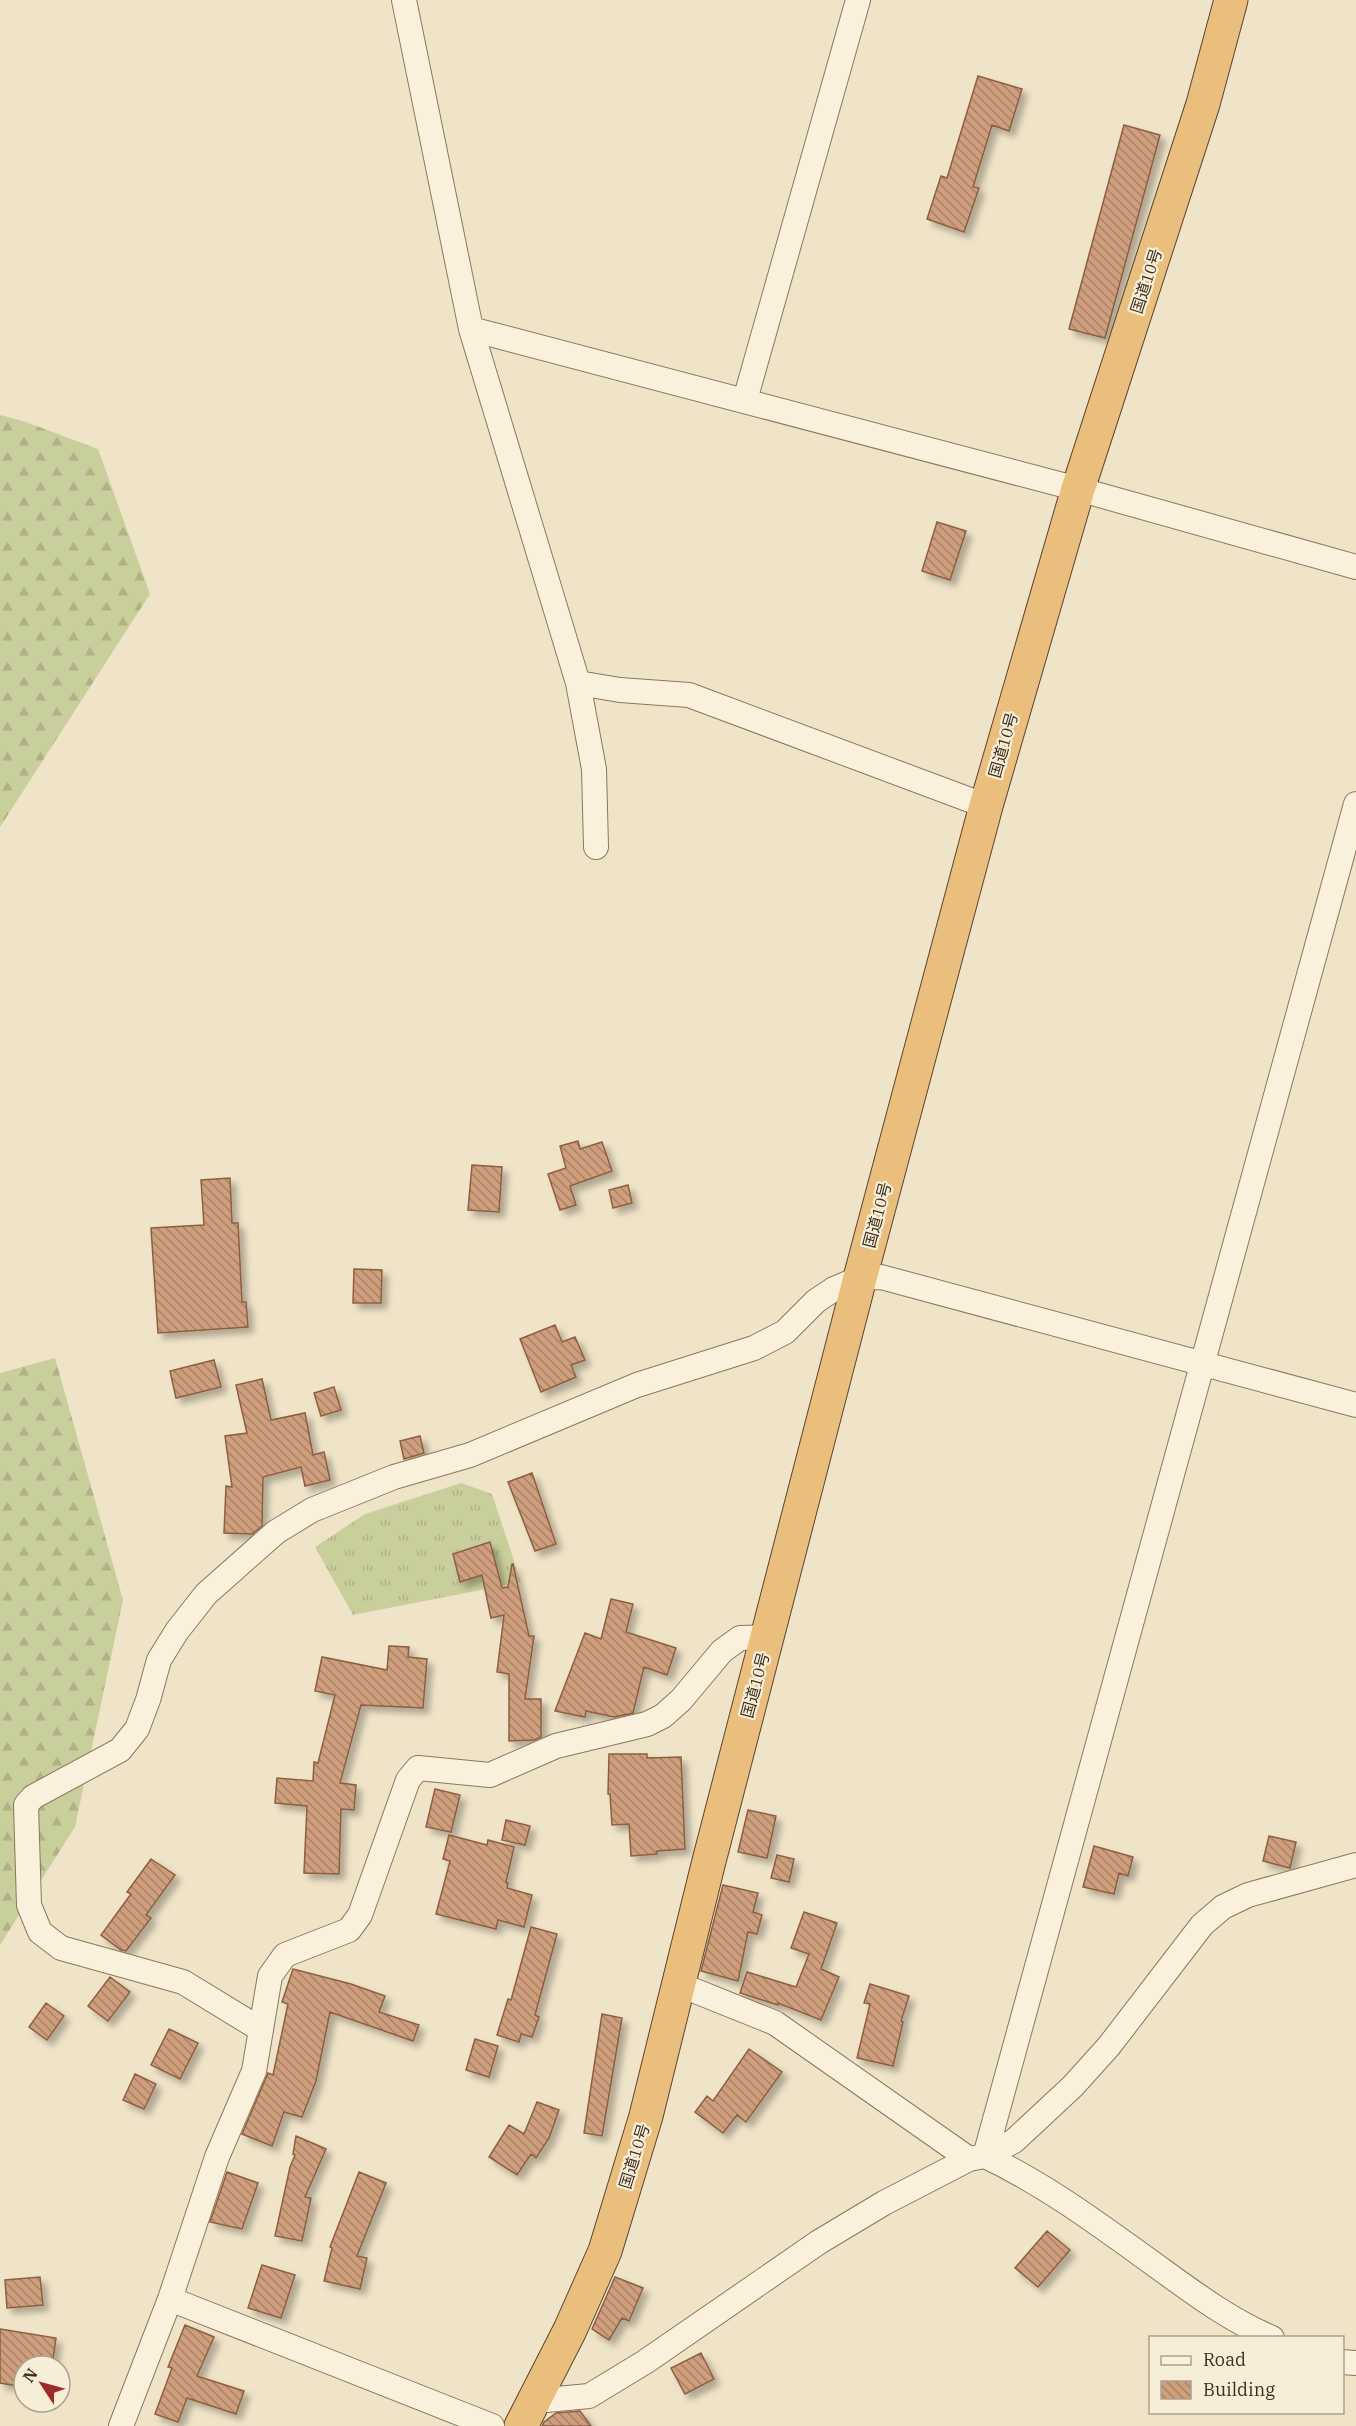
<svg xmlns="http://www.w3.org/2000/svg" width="1356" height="2426" font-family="'IBM Plex Serif','Noto Sans JP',serif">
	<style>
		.grass { fill: url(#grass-tufts) }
		.forest { fill: url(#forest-firs) }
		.building { fill: url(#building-back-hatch); stroke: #8d5f41; stroke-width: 1.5; filter: url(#shadow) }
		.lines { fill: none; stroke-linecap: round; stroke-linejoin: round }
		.minor-casing { stroke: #8d765c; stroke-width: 26 }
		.trunk-casing { stroke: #5b4430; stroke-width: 35 }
		.minor { stroke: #faf1dc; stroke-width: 24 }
		.trunk { stroke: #eabe7c; stroke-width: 33 }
		.labels { text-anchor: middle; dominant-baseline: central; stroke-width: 4.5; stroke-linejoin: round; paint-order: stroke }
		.street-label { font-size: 16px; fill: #3d2e20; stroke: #f7eed8 }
	</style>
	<defs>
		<pattern id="grass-tufts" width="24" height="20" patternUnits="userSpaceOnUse" patternTransform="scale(1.5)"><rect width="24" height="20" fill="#c9cf9b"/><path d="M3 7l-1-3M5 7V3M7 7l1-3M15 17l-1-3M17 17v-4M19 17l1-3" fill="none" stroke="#aeb285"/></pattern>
		<pattern id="forest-firs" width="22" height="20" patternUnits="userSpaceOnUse" patternTransform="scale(1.5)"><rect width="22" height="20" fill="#c9cf9b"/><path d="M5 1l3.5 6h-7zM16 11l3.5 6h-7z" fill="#aeb285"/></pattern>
		<pattern id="building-back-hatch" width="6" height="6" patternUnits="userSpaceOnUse" patternTransform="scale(1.5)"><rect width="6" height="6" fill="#cf9f7d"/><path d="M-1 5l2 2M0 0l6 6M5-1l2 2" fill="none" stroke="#a98266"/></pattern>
		<filter id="shadow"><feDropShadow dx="5.5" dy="5.5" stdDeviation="3" flood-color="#0004"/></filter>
	</defs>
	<rect width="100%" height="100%" fill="#f0e4c8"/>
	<!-- grass -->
	<path class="grass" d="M461 1483 492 1494 521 1582 353 1615 315 1547 365 1514Z"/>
	<!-- forest -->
	<path class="forest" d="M0 415 26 422 98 449 150 594 0 827Z
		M55 1358 123 1600 75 1827 0 1945V1373Z"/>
	<!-- building -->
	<path class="building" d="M978 76 1022 89 1009 131 992 125 973 187 979 188 964 232 927 219 941 176 947 178Z
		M1124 125 1160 135 1105 338 1069 329Z
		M937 522 966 531 950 580 922 571Z
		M578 1141 580 1149 602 1142 612 1171 570 1186 576 1205 560 1210 548 1174 566 1168 560 1146Z
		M472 1165 502 1167 499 1212 468 1210Z
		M230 1178 232 1223H238L242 1302H246L248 1327 158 1333 151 1228 204 1225 201 1180Z
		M628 1185 632 1203 613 1208 609 1190Z
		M354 1269 382 1270 381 1303H353Z
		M555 1325 562 1342 575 1337 585 1360 571 1365 576 1377 541 1392 520 1339Z
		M214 1360 221 1387 176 1398 170 1371Z
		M262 1379 271 1420 305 1413 313 1455 324 1452 330 1480 305 1486 301 1467 263 1477 262 1526 252 1534 224 1533 226 1486 232 1487 225 1436 247 1433 236 1385Z
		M334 1387 341 1410 321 1416 314 1393Z
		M420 1436 424 1453 404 1459 400 1441Z
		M532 1473 556 1544 535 1551 508 1482Z
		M490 1542 502 1588 508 1587 512 1564H513L529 1636H534L525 1699H541V1737L534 1740 509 1741V1674L497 1672 504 1615 491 1618 482 1575 460 1582 453 1554Z
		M611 1599 633 1604 626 1632 676 1648 667 1675 644 1667 633 1713 614 1717 586 1711 585 1717 555 1711 585 1633 601 1639Z
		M389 1646 409 1647 408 1657 427 1659 423 1708 361 1705 340 1783 356 1785 354 1810 341 1809 339 1874 304 1873 307 1806 275 1803 277 1778 313 1781 314 1762 318 1763 335 1695 315 1691 322 1657 387 1670Z
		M609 1754H647V1758L681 1757 685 1849 657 1851V1854L631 1856 629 1824 612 1825 610 1794H608Z
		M435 1789 460 1795 451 1832 426 1827Z
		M748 1810 776 1816 767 1858 738 1852Z
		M506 1820 530 1826 525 1845 502 1840Z
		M449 1835 487 1845 488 1840 514 1847 506 1882 508 1883 507 1888 532 1895 524 1927 498 1920 496 1929 436 1914 450 1861 443 1859Z
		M1269 1836 1296 1842 1290 1868 1263 1861Z
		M1094 1846 1133 1857 1128 1876 1119 1873 1114 1894 1083 1887Z
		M777 1855 794 1859 789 1882 771 1878Z
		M151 1859 175 1875 146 1915 151 1918 126 1951 121 1950 101 1935 131 1894 127 1892Z
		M723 1885 758 1893 753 1912 762 1915 757 1934 748 1932 738 1981 701 1971Z
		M804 1912 837 1923 821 1969 839 1977 821 2020 778 2003V2005L740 1993 747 1972 796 1987 809 1954 791 1948Z
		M531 1927 557 1934 535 2015 539 2017 532 2037 521 2034 519 2042 497 2035 508 1999 511 2000Z
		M293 1969 351 1984 385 1996 379 2012 419 2025 413 2041 330 2012 316 2081 302 2117 284 2112 272 2146 242 2134 268 2073 273 2075 288 2004 282 2002Z
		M110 1977 130 1992 108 2021 88 2006Z
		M870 1984 909 1996 901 2021 903 2022 893 2066 857 2058 870 2004 864 2003Z
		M46 2003 64 2016 47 2040 29 2027Z
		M602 2014 622 2018 602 2136 584 2133Z
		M169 2029 198 2043 180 2079 151 2065Z
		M475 2039 498 2046 489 2077 466 2070Z
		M749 2049 782 2072 746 2122 737 2115 723 2133 695 2112 707 2096 713 2101Z
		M135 2074 156 2084 144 2109 123 2100Z
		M537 2102 559 2110 549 2138 536 2158 531 2154 517 2175 489 2157 509 2125 524 2134Z
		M296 2136 326 2149 305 2197 311 2198 302 2241 275 2236 290 2167 295 2155 293 2154Z
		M227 2172 258 2183 242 2229 210 2222Z
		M359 2172 386 2183 357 2256 367 2258 360 2289 324 2281 332 2248 330 2247Z
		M1047 2231 1070 2250 1038 2287 1015 2268Z
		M262 2265 295 2275 281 2318 248 2308Z
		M40 2277 43 2305 7 2308 5 2280Z
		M615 2277 643 2288 629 2321 622 2318 609 2340 592 2329Z
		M185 2325 214 2337 197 2376 244 2391 236 2414 187 2398 178 2422 155 2414 172 2368 168 2367Z
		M0 2329 56 2338 52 2366H24V2387L0 2383Z
		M701 2353 714 2379 685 2394 671 2368Z
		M580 2411 591 2426H542L544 2422 556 2413Z"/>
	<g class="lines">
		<!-- minor casing -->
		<g class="minor-casing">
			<path id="minor" d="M404 0 471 329 578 683 594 769 596 847
				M471 329 1078 489 1356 567
				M745 400 858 0
				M578 683 620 690 689 695 986 806
				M678 1984 775 2023 969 2159
				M260 2029 183 1982 61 1948 40 1932 29 1905 26 1805 33 1797 120 1750 137 1729 148 1700 159 1660 177 1631 206 1594 276 1532 312 1510 394 1477 470 1455 637 1385 754 1348 785 1332 816 1301 834 1289 860 1278 881 1277 1356 1405
				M985 2156 1356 804
				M985 2156C1042 2183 1093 2220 1144 2257 1186 2287 1225 2318 1272 2338
				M170 2299 492 2426
				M1342 2362 1356 2363
				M535 2401 589 2396 645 2362 819 2242 884 2203 969 2159 985 2156 1014 2141 1073 2086 1109 2046 1202 1925 1223 1907 1248 1895 1356 1865
				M121 2426 170 2299 217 2157 254 2071 270 1976 285 1955 349 1930 360 1915 408 1780 418 1768 490 1775 556 1746 647 1724 663 1716 681 1700 722 1651 740 1638 768 1637"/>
		</g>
		<!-- trunk casing -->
		<g class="trunk-casing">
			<path id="trunk" d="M521 2426 570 2330 605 2251 646 2116 708 1865 860 1278 986 806 1078 489 1203 104 1231 0"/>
		</g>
		<!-- minor -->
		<use href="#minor" class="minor"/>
		<!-- trunk -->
		<use href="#trunk" class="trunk"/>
	</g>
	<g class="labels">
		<!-- street labels -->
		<g class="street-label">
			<text transform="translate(1146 281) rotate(-72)">国道10号</text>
			<text transform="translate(1003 745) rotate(-74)">国道10号</text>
			<text transform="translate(877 1215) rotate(-75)">国道10号</text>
			<text transform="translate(755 1685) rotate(-75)">国道10号</text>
			<text transform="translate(634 2156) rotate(-73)">国道10号</text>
		</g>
	</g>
	<!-- legend -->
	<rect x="1149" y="2336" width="195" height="78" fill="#f7eed8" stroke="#ada18e" stroke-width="1.5"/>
	<rect x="1161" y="2356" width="30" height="9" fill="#faf1dc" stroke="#ada18e" stroke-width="1.5"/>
	<text x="1203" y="2366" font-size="18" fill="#3d2e20">Road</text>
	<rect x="1161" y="2381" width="30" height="18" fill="url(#building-back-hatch)" stroke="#ada18e" stroke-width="1.5"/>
	<text x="1203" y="2396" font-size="18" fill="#3d2e20">Building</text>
	<!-- north arrow -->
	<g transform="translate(42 2384) rotate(306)"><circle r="28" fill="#f7eed8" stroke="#ada18e" stroke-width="1.5"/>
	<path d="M0-4.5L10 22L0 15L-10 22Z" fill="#9e2a2b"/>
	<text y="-9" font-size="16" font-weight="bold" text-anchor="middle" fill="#3d2e20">N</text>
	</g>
</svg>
